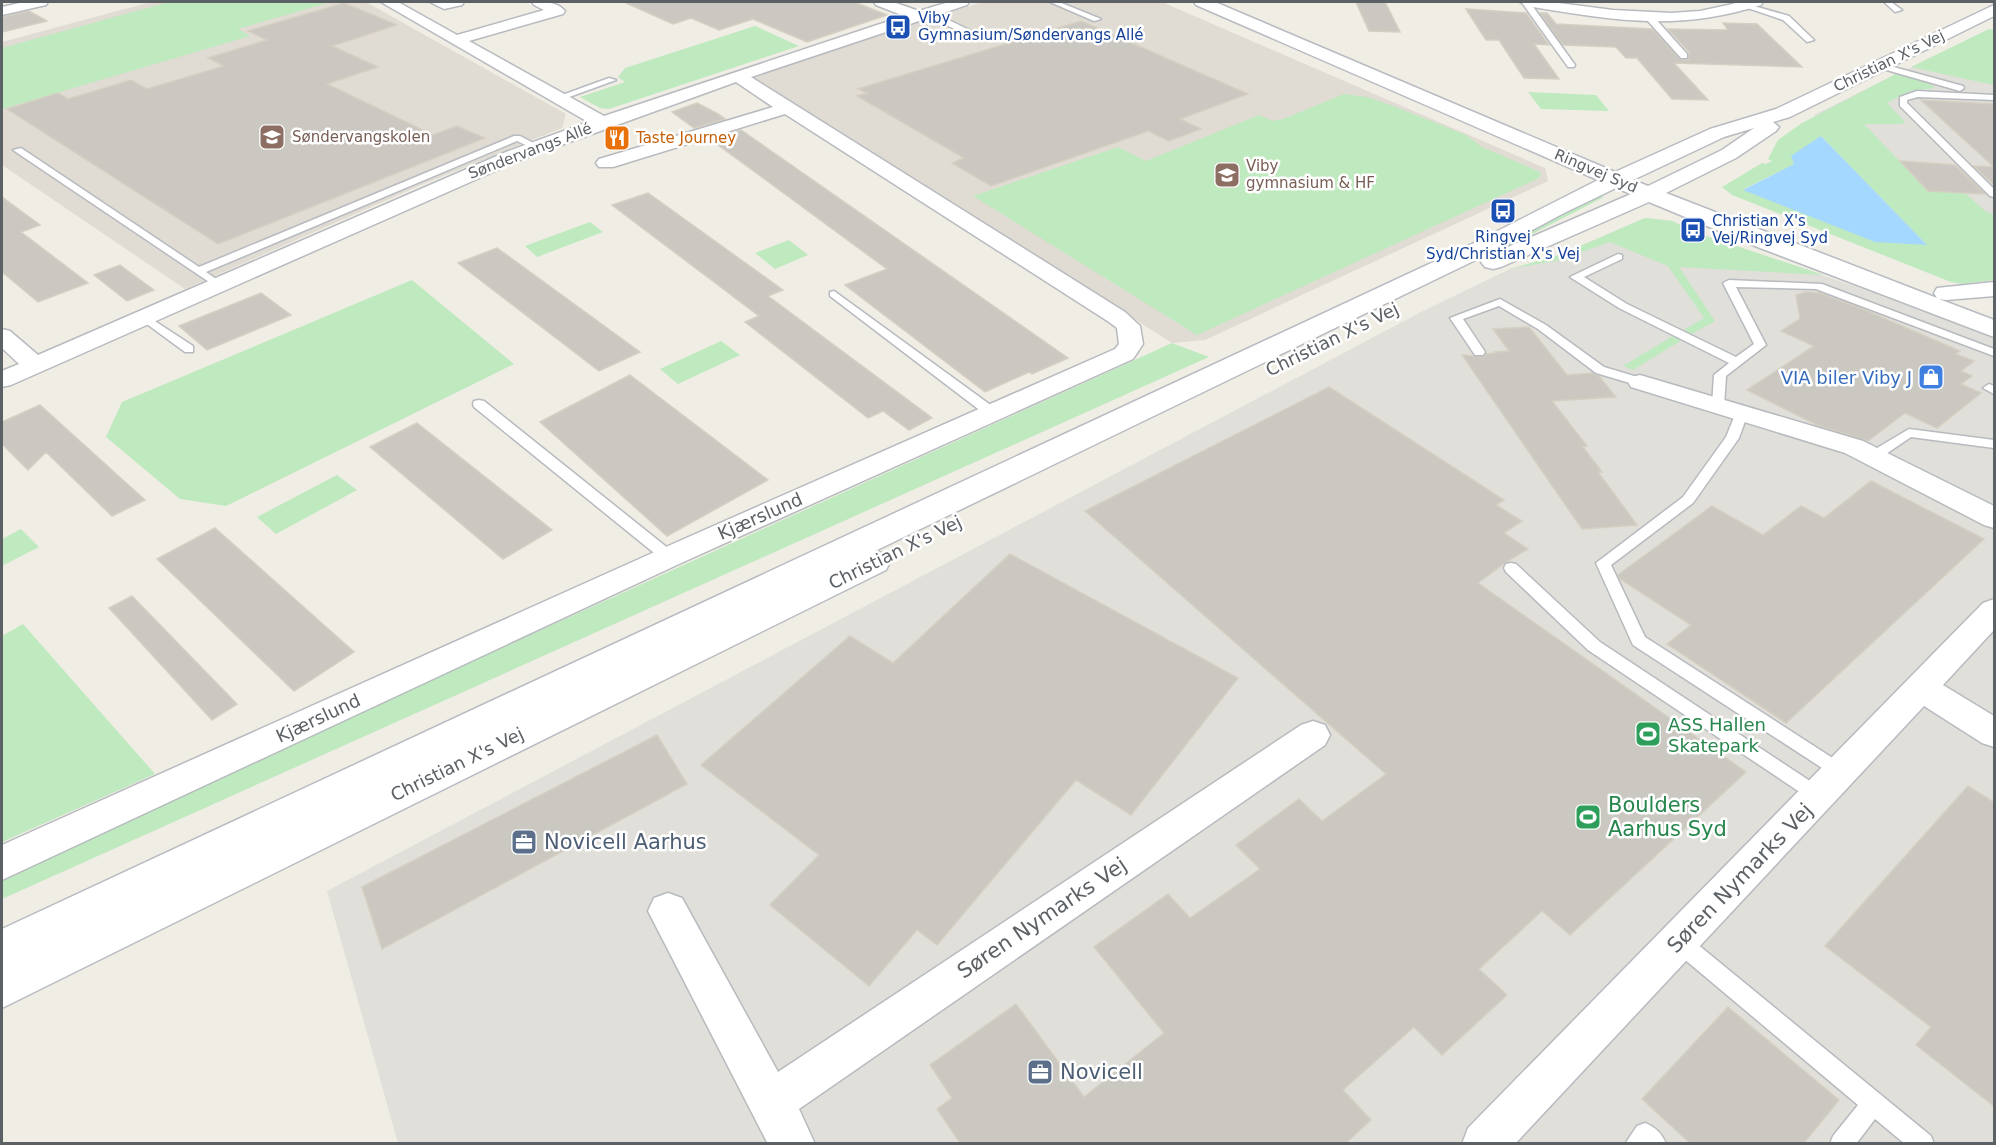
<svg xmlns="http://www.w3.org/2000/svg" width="1996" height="1145" font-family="'DejaVu Sans',sans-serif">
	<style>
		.industrial { fill: #e0dfd9 }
		.education { fill: #e0dcd3 }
		.green { fill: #bfe9bf; fill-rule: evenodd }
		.water { fill: #a5d8ff }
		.building { fill: #cbc8c1; stroke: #d5cfc2; stroke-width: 1.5 }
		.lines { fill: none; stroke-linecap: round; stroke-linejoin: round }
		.lane-casing { stroke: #b7babf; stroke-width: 3 }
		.street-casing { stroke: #b7babf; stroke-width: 3 }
		.secondary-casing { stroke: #b8bbc1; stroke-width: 3 }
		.lane { fill: #fff; fill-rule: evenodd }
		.street { fill: #fff; fill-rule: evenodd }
		.secondary { fill: #fff; fill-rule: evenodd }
		.labels { text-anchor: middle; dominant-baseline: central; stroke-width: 5; stroke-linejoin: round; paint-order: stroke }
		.far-transit-label { font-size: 15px; fill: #164399; stroke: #fff; text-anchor: start }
		.far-street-label { font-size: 15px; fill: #5c6166; stroke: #fff }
		.far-education-label { font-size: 15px; fill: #785e54; stroke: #fff; text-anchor: start }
		.far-food-label { font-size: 15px; fill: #c56008; stroke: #fff; text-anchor: start }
		.street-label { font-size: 18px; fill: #5c6166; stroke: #fff }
		.shop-label { font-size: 18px; fill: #366cbe; stroke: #fff; text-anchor: end }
		.leisure-label { font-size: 18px; fill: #27864d; stroke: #fff; text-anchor: start }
		.near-leisure-label { font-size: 21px; fill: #27864d; stroke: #fff; text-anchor: start }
		.near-service-label { font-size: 21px; fill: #4e5e75; stroke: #fff; text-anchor: start }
		.near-street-label { font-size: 21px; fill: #5c6166; stroke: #fff }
	</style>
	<rect width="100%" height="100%" fill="#f0ede4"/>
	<!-- industrial -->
	<path class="industrial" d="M1994 32V278L1814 115 1896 74Z
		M1645 218 1672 221 1700 234 1857 287 1994 338V1143H398L327 891 1421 312 1510 269 1562 254Z"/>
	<!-- education -->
	<path class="education" d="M151 2H366L566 114 562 128 421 185 185 289 2 165V42Z
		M982 2H1162L1545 168 1548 181 1205 340 1172 343 753 77Z"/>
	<!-- green -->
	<path class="green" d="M169 2H331L238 29 250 36 2 109V48Z
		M755 26 799 46 609 109 600 108 580 97 625 82 618 77 625 68Z
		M1989 29 1994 30V85L1911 67Z
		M1896 74 1929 83 1935 88 1910 91 1887 103 1905 122 1901 124H1864L1928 191 1965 193 1985 211 1994 215V280L1962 284 1951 282 1732 195 1722 187 1762 163 1766 164 1772 161 1768 159 1778 140 1802 123ZM1821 136 1926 244 1927 245 1744 189 1795 164Z
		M1528 92 1596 95 1609 111 1541 109Z
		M1344 94 1367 97 1393 106 1466 135 1482 147 1540 172 1541 175 1539 178 1197 335 973 196 1118 147 1146 161 1259 115 1273 121 1283 119Z
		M1599 195 1604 197 1511 245 1489 253Z
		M1645 218 1672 221 1700 234 1824 275 1679 267 1715 321 1692 334 1684 330 1704 318 1668 266 1610 242 1559 260 1510 269 1562 254Z
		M590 222 603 232 537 257 525 246Z
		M789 240 808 255 775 269 755 253Z
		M412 280 514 364 226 506 180 499 106 437 122 402Z
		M1673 336 1682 340 1633 370 1623 366Z
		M721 341 740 355 678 384 660 369Z
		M1172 343 1209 357 2 899V875Z
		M337 475 357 490 276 534 257 517Z
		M21 529 39 547 2 566V539Z
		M23 624 155 774 2 842V636Z"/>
	<!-- water -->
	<path class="water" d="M1821 136 1927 245 1875 242 1743 190 1794 164 1791 156Z"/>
	<!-- building -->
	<path class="building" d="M624 2H854L887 15 807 42 753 19 719 30 691 18 673 24Z
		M1356 2H1385L1400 32 1369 31Z
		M344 3 397 25 332 46 378 67 327 84 433 135 457 126 485 138 218 244 7 109 58 93 68 99 131 80 147 89 224 66 208 58 267 40 248 31Z
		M1466 9 1526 13 1549 45 1534 44 1559 79 1524 78 1499 40H1486Z
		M29 11 47 21 2 32V17Z
		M1540 13H1547L1556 24 1652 29 1681 60H1689V52L1668 29 1728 30 1723 23 1757 24 1802 67 1674 63 1708 100 1672 99 1637 58H1626L1616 47 1563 45Z
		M1081 21 1248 94 1180 119 1201 129 1169 141 1148 131 991 186 952 163 964 158 857 96 867 93 858 89Z
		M1921 100 1995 104V186L1974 166 1994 167Z
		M697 103 718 114 725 119 694 128 672 112Z
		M741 130 1068 358 1032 374 1029 372 985 392 845 285 887 269 710 139Z
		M1900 161 1955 165 1985 194 1928 191Z
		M648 193 783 290 768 296 932 418 909 430 883 411 868 418 745 322 759 316 612 205Z
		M2 197 40 225 21 232 88 283 38 302 2 272Z
		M497 248 640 352 599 371 458 263Z
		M120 265 128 271 154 290 127 301 94 275Z
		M1806 292 1820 293 1858 307 1960 351 1956 354 1974 361 1961 371 1972 376 1961 384 1981 393 1937 428 1905 413 1868 441 1817 425 1747 390 1814 346 1781 331 1800 319 1796 295Z
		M261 293 291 315 207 350 179 326Z
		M1529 327 1567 375 1593 373 1599 376 1616 397 1552 401 1587 446 1583 447 1602 472H1598L1637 525 1582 529 1462 355 1483 357 1486 354 1496 353 1495 352 1509 351 1493 329Z
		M630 375 768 480 667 536 540 422Z
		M1329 387 1504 500 1496 505 1522 521 1504 533 1528 549 1506 562 1478 583 1746 772 1570 935 1542 911 1479 969 1507 995 1442 1055 1414 1027 1343 1090 1371 1120 1346 1143H960L937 1109 952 1098 930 1065 1016 1004 1084 1097 1164 1033 1094 947 1168 894 1190 918 1260 869 1236 845 1299 799 1322 821 1386 774 1085 511Z
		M40 405 145 500 112 516 46 452 28 470 2 444V422Z
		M417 423 552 530 503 559 370 447Z
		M1871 481 1984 539 1786 723 1667 644 1691 625 1620 579 1618 575 1712 506 1763 535 1801 506 1824 518Z
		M215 528 354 652 294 691 157 559Z
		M1010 554 1238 678 1131 815 1076 780 937 945 917 930 869 986 770 905 819 855 701 765 850 636 893 663Z
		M132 596 237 704 212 720 109 608Z
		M657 735 687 784 382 949 362 887Z
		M1968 786 1995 803V1107L1916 1045 1931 1027 1825 946Z
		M1728 1007 1839 1100 1804 1143H1690L1642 1099Z"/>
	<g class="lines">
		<!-- lane casing -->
		<g class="lane-casing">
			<path id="lane" d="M1050 2H1059L1101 19 1094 21Z
				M1525 2H1531V4L1575 65 1574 67H1568L1523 4Z
				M1730 2H1740L1789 16 1814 40 1807 42 1783 20Z
				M1884 2H1891L1902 10 1895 12Z
				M924 11H930L988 39 981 41 924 15Z
				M1647 16H1653L1687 54V58H1681L1647 20Z
				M1879 63 1963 86 1964 88 1960 91 1876 67V63Z
				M609 78 616 80 561 100 554 98Z
				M1917 91 1994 95V100L1918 97 1907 100V103L1994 189V197L1990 196 1900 106V97Z
				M514 136H520L541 147 536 150 517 141 206 272 222 283 224 285 218 288 13 150 21 148 199 267Z
				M1618 254 1622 255V259L1584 277 1627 304 1736 357 1754 344 1723 283 1729 280 1822 284 1994 349V356L1816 289 1736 287 1766 345 1726 376 1724 406 1723 409H1713L1712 406 1714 375 1729 363 1619 308 1570 277Z
				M834 291 996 409 997 412 996 415H986L830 296V292Z
				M1500 299 1546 325 1604 367 1644 379 1646 382 1640 386 1596 373 1538 329 1499 306 1463 319 1485 352 1483 355H1475L1450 318Z
				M144 314 193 346V352H185L140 319 138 317Z
				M1989 384 1994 386V394L1983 388Z
				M479 400 484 401 674 553 676 557 674 561H664L474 407 473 404 474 401Z
				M1742 409 1748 413 1739 438 1693 503 1611 565 1645 637 1848 768 1851 773 1848 778 1842 781 1633 645 1596 563 1683 497 1726 437 1737 410Z
				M1909 429 1994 440V448L1911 437 1877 460H1867L1865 457 1867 454Z
				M1511 563 1516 564 1600 642 1825 791 1828 796 1825 801 1819 804 1813 801 1588 650 1506 572 1504 568 1506 564Z
				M1678 931 1685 934 1931 1136 1934 1144H1905L1875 1119 1856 1144H1830L1833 1136 1858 1105 1671 948 1668 941 1671 934Z
				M1645 1123C1655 1127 1662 1133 1666 1144H1625L1637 1126Z"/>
		</g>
		<!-- street casing -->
		<g class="street-casing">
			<path id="street" d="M24 2H48L46 5 2 15V7Z
				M381 2H398L457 35 544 10 534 5 532 2C545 2 556 1 565 11L563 14 469 41 604 116 904 16 876 5 874 2H893L919 11 949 2H969L967 5 751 77 1125 312 1140 326 1143 344 1133 359 679 564 2 880V845L659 550 1115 349 1119 344 1117 328 1109 322 785 114 613 167H599L596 163 599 159 773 107 736 82 520 160 11 385 2 387V371L19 364 2 348V329L10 331 38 355 506 152 588 122Z
				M430 2H464L462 5 444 9Z
				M1520 2H1551L1613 10 1671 13 1700 11 1742 2H1763L1761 5C1677 32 1612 20 1527 6Z
				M1640 375 1863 441 1994 506V528L1984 525 1845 453 1631 387 1628 382 1631 377Z
				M1994 599V630L1943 685 1994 716V747L1982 743 1924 706 1515 1144H1462L1468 1128 1983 603Z
				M1313 721 1325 725 1330 735 1325 745 799 1109 815 1144H768L648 911 654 898 668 893 682 898 778 1072 1301 725Z"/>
		</g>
		<!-- secondary casing -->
		<g class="secondary-casing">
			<path id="secondary" d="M1194 2H1215L1615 172 1710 129 1776 109 1994 5V16L1790 117 1773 122 1779 127 1776 131 1736 158 1666 193 1937 298 1934 293 1937 288 1994 282V296L1946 300 1939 299 1994 320V337L1760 248 1649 202 1501 267 1493 269 1485 267 1481 262 1485 257 1631 194 1616 188 1564 213 1488 254 875 551 886 554 890 562 886 570 2 1008V929L1472 244 1598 180 1196 5ZM1754 128 1722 150 1648 186 1633 180 1724 137Z"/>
		</g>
		<!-- lane -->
		<use href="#lane" class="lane"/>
		<!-- street -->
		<use href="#street" class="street"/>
		<!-- secondary -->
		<use href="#secondary" class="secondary"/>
	</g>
	<!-- icons -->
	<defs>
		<g id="bus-square" transform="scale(1.35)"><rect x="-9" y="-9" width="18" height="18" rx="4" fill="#1a4fb4" stroke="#fff"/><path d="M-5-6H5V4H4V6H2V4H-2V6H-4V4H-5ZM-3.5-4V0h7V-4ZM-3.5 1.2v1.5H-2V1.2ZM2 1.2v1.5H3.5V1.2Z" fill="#fff"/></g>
		<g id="school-square" transform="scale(1.35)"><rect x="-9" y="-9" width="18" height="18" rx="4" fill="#8d6e63" stroke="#fff"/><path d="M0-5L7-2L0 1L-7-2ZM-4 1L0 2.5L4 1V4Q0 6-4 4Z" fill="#fff"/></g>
		<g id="restaurant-square" transform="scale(1.35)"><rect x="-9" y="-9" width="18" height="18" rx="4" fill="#e8710a" stroke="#fff"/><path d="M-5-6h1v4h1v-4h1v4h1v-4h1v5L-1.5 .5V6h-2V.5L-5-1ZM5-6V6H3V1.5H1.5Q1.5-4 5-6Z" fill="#fff"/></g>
		<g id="university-square" transform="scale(1.35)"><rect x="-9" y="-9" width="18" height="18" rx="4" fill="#8d6e63" stroke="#fff"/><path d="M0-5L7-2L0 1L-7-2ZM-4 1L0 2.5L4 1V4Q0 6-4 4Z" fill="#fff"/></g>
		<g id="shop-square" transform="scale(1.35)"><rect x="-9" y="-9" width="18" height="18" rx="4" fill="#3f7fe0" stroke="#fff"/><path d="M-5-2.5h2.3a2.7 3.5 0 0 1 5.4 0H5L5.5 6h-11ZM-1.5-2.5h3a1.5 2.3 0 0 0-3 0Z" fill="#fff"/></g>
		<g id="stadium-square" transform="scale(1.35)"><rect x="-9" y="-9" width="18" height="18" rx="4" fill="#2e9e5b" stroke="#fff"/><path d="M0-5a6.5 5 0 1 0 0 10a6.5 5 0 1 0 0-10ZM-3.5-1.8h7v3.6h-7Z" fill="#fff"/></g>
		<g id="office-square" transform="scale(1.35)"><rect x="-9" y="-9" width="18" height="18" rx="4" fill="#5c6f8a" stroke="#fff"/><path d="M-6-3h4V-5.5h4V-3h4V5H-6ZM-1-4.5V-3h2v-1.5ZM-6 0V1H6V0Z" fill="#fff"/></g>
	</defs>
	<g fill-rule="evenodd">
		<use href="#bus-square" x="898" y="27"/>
		<use href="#school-square" x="272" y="137"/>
		<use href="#restaurant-square" x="617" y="138"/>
		<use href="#university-square" x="1227" y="175"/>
		<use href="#bus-square" x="1503" y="211"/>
		<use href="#bus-square" x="1693" y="230"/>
		<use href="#shop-square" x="1931" y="377"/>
		<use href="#stadium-square" x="1648" y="734"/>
		<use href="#stadium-square" x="1588" y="817"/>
		<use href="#office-square" x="524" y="842"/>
		<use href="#office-square" x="1040" y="1072"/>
	</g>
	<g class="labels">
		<!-- far-transit labels -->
		<g class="far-transit-label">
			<text x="918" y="18">Viby<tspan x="918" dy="17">Gymnasium/Søndervangs Allé</tspan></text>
			<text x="1712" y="221">Christian X's<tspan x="1712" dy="17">Vej/Ringvej Syd</tspan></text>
			<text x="1503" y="237" text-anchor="middle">Ringvej<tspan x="1503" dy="17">Syd/Christian X's Vej</tspan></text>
		</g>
		<!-- far-street labels -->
		<g class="far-street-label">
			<text transform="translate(1889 61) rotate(-26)">Christian X's Vej</text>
			<text transform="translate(530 151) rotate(-21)">Søndervangs Allé</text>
			<text transform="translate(1596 171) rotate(23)">Ringvej Syd</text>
		</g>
		<!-- far-education labels -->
		<g class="far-education-label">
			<text x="292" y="137">Søndervangskolen</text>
			<text x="1246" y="166">Viby<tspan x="1246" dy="17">gymnasium &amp; HF</tspan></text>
		</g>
		<!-- far-food labels -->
		<g class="far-food-label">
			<text x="636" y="138">Taste Journey</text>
		</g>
		<!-- street labels -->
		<g class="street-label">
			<text transform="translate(1332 339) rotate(-26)">Christian X's Vej</text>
			<text transform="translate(760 516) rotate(-24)">Kjærslund</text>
			<text transform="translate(895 552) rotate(-26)">Christian X's Vej</text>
			<text transform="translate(318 718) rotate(-25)">Kjærslund</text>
			<text transform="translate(457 764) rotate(-26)">Christian X's Vej</text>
		</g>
		<!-- shop labels -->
		<g class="shop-label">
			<text x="1912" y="377">VIA biler Viby J</text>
		</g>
		<!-- leisure labels -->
		<g class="leisure-label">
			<text x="1668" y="724">ASS Hallen<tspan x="1668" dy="21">Skatepark</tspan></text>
		</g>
		<!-- near-leisure labels -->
		<g class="near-leisure-label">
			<text x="1608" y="805">Boulders<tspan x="1608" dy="24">Aarhus Syd</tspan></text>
		</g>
		<!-- near-service labels -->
		<g class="near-service-label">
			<text x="544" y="842">Novicell Aarhus</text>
			<text x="1060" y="1072">Novicell</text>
		</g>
		<!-- near-street labels -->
		<g class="near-street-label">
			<text transform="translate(1740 878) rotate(-46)">Søren Nymarks Vej</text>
			<text transform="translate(1042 918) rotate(-34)">Søren Nymarks Vej</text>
		</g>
	</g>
	<!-- border -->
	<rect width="1996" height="1145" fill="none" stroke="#5c6166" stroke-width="6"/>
</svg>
